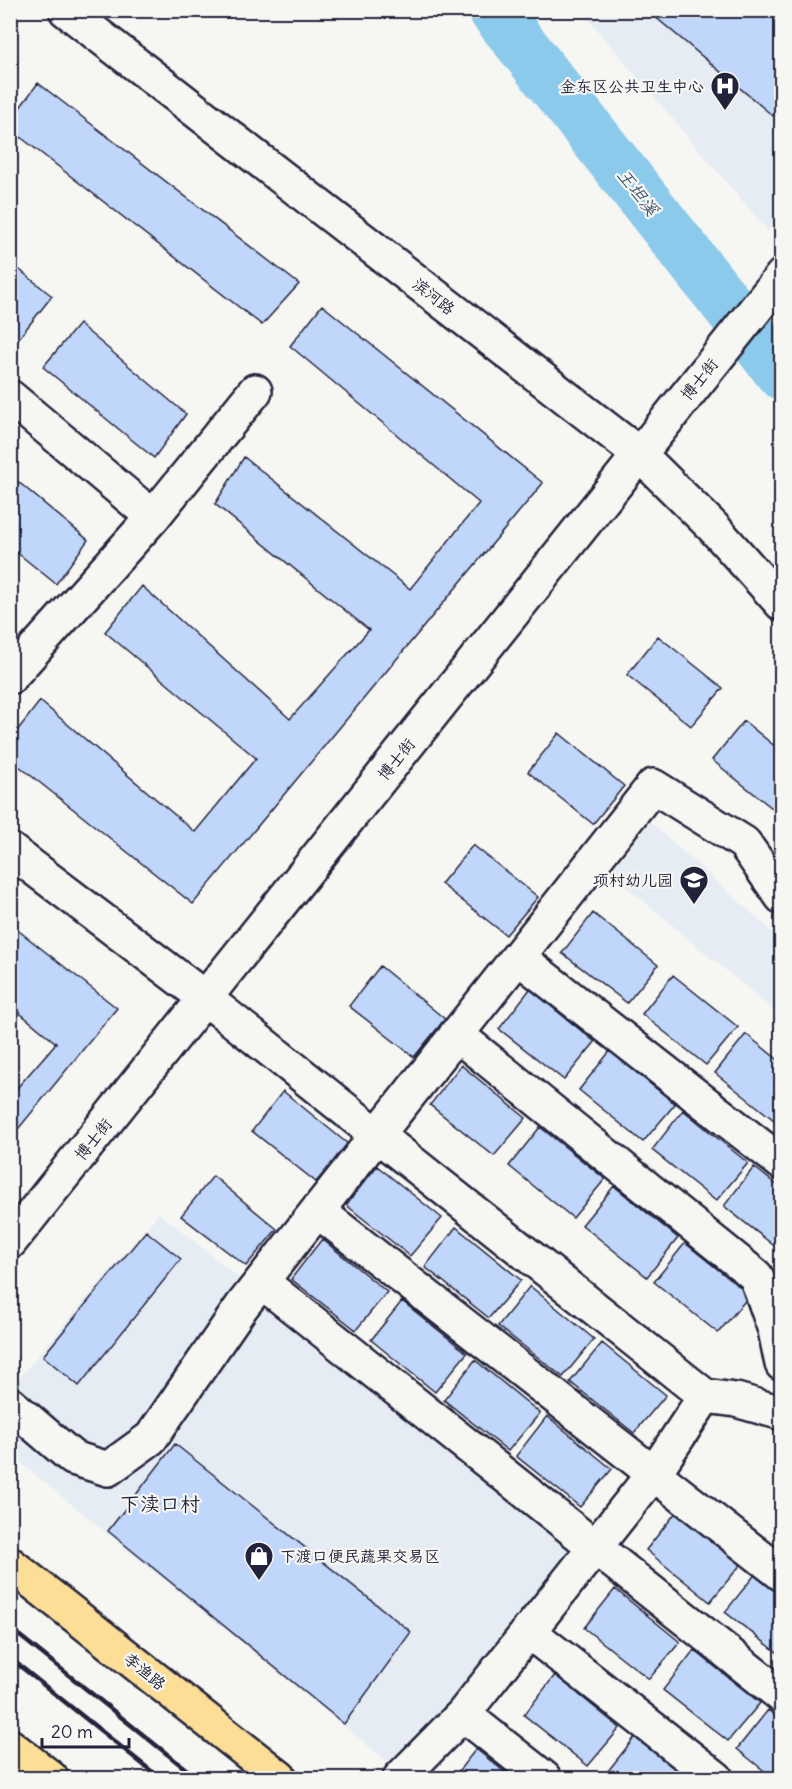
<svg xmlns="http://www.w3.org/2000/svg" width="792" height="1789" font-family="Delius,'LXGW WenKai TC',sans-serif">
	<style>
		.built { fill: #e6ecf4 }
		.lines { fill: none; stroke-linecap: round; stroke-linejoin: round }
		.river { stroke: #8ccaec; stroke-width: 52 }
		.building { fill: #c0d6fa; stroke: #22223b; stroke-width: 1.5 }
		.minor-casing { stroke: #22223b; stroke-width: 38 }
		.major-casing { stroke: #22223b; stroke-width: 38 }
		.minor { stroke: #f6f6f2; stroke-width: 33 }
		.major { stroke: #fdde96; stroke-width: 33 }
		.rail { stroke: #22223b; stroke-width: 4.5 }
		.labels { text-anchor: middle; dominant-baseline: central; stroke-width: 4.5; stroke-linejoin: round; paint-order: stroke }
		.poi-label { font-size: 16px; fill: #22223b; stroke: #f6f6f2; text-anchor: end }
		.street-label { font-size: 16px; fill: #22223b; stroke: #f6f6f2 }
		.water-label { font-size: 18px; font-style: italic; fill: #425470; stroke: #f6f6f2 }
		.quarter-label { font-size: 20px; fill: #22223b; stroke: #f6f6f2 }
	</style>
	<rect width="100%" height="100%" fill="#f6f6f2"/>
	<filter id="ink" filterUnits="userSpaceOnUse"><feTurbulence type="fractalNoise" baseFrequency=".0167" numOctaves="2"/><feDisplacementMap in="SourceGraphic" scale="12" xChannelSelector="R" yChannelSelector="G"/><feConvolveMatrix kernelMatrix="1 2 1 2 8 2 1 2 1" color-interpolation-filters="sRGB"/></filter>
	<g filter="url(#ink)">
		<!-- built -->
		<path class="built" d="M581 11H781V214L768 231Z
			M650 822 777 936 781 950V1016L610 873Z
			M159 1213 596 1566 429 1778H408L23 1465 11 1442 10 1389Z"/>
		<g class="lines">
			<!-- river -->
			<path class="river" d="M494 10 782 374"/>
		</g>
		<!-- building -->
		<path class="building" d="M647 10H755L759 13 761 10H782V104L773 116Z
			M38 83 299 284 262 325 10 129V121Z
			M10 262 52 296 15 343 10 339Z
			M322 305 543 483 193 904 10 759V740L40 701 195 832 256 758 105 632 142 586 290 719 369 630 215 504 244 457 410 589 479 503 290 346Z
			M79 324 186 414 154 458 43 367Z
			M10 475 88 540 56 584 10 547Z
			M658 636 723 688 691 726 627 675Z
			M744 721 782 752V806L777 812 712 760Z
			M559 733 624 786 593 824 528 772Z
			M473 845 538 897 506 935 441 884Z
			M593 913 658 965 627 1003 562 953Z
			M10 924 117 1008 10 1139V1096L56 1043 10 1005Z
			M380 966 445 1019 414 1057 349 1006Z
			M673 975 738 1027 706 1065 642 1014Z
			M530 989 595 1042 564 1080 499 1029Z
			M746 1034 782 1063V1121L779 1124 715 1073Z
			M610 1051 675 1104 643 1142 579 1090Z
			M461 1065 526 1118 494 1156 430 1105Z
			M283 1091 348 1144 316 1182 252 1131Z
			M683 1110 748 1163 716 1201 652 1150Z
			M540 1127 605 1179 573 1218 509 1166Z
			M377 1166 442 1218 410 1256 346 1205Z
			M754 1167 782 1189V1252L724 1206Z
			M213 1176 277 1229 246 1266 181 1216Z
			M614 1186 678 1238 647 1277 582 1225Z
			M456 1227 521 1280 489 1318 425 1267Z
			M146 1231 181 1259 79 1386 43 1356Z
			M322 1239 387 1292 356 1330 291 1279Z
			M685 1243 750 1295 718 1333 654 1282Z
			M530 1286 594 1339 563 1377 498 1326Z
			M402 1301 467 1353 435 1392 371 1340Z
			M602 1343 666 1395 634 1433 570 1382Z
			M475 1360 540 1413 508 1451 444 1400Z
			M547 1416 612 1469 580 1507 516 1456Z
			M175 1444 411 1632 344 1724 108 1531Z
			M677 1511 742 1563 710 1602 646 1550Z
			M757 1572 782 1593V1656L725 1612Z
			M615 1589 680 1642 649 1679 584 1628Z
			M694 1650 760 1703 728 1741 663 1690Z
			M555 1675 620 1728 588 1766 524 1715Z
			M768 1710 782 1721V1778H773L737 1749Z
			M635 1737 686 1778H606L604 1776Z
			M476 1749 512 1778H453Z"/>
		<g class="lines">
			<!-- minor casing -->
			<g class="minor-casing">
				<path id="minor" d="M66 10 639 454 713 527 782 604
					M10 397 153 517
					M10 677 153 517 255 391
					M10 850 205 998 705 1396
					M518 957 782 1163
					M456 1034 756 1276 775 1330 782 1364
					M319 1212 782 1574
					M10 1242 782 276
					M262 1282 782 1696
					M10 1404 73 1458 108 1469 151 1438 242 1306 653 786 744 843 782 897
					M528 1631 716 1778
					M463 1714 544 1778
					M400 1778 463 1714 657 1469 705 1396 736 1400 782 1413"/>
			</g>
			<!-- major casing -->
			<g class="major-casing">
				<path id="major" d="M10 1564 280 1778
					M10 1746 51 1778"/>
			</g>
			<!-- minor -->
			<use href="#minor" class="minor"/>
			<!-- major -->
			<use href="#major" class="major"/>
			<!-- rail -->
			<path class="rail" d="M10 1628 197 1778
				M10 1658 160 1778"/>
		</g>
	</g>
	<!-- icons -->
	<defs>
		<g id="hospital-pin" transform="scale(1.5)"><path d="M0 17L-7.5 6A9.5 9.5 0 1 1 7.5 6Z" fill="#22223b" stroke="#f6f6f2"/><path d="M-5-5h3v3.5h4V-5h3V5h-3V1.5h-4V5h-3Z" fill="#fff"/></g>
		<g id="school-pin" transform="scale(1.5)"><path d="M0 17L-7.5 6A9.5 9.5 0 1 1 7.5 6Z" fill="#22223b" stroke="#f6f6f2"/><path d="M0-5L7-2L0 1L-7-2ZM-4 1L0 2.5L4 1V4Q0 6-4 4Z" fill="#fff"/></g>
		<g id="shop-pin" transform="scale(1.5)"><path d="M0 17L-7.5 6A9.5 9.5 0 1 1 7.5 6Z" fill="#22223b" stroke="#f6f6f2"/><path d="M-5-2.5h2.3a2.7 3.5 0 0 1 5.4 0H5L5.5 6h-11ZM-1.5-2.5h3a1.5 2.3 0 0 0-3 0Z" fill="#fff"/></g>
	</defs>
	<g fill-rule="evenodd">
		<use href="#hospital-pin" x="725" y="86"/>
		<use href="#school-pin" x="694" y="880"/>
		<use href="#shop-pin" x="259" y="1556"/>
	</g>
	<g class="labels">
		<!-- poi labels -->
		<g class="poi-label">
			<text x="704" y="86">金东区公共卫生中心</text>
			<text x="673" y="880">项村幼儿园</text>
			<text x="280" y="1556" text-anchor="start">下渡口便民蔬果交易区</text>
		</g>
		<!-- street labels -->
		<g class="street-label">
			<text transform="translate(434 296) rotate(38)">滨河路</text>
			<text transform="translate(699 379) rotate(-51)">博士街</text>
			<text transform="translate(396 759) rotate(-51)">博士街</text>
			<text transform="translate(93 1139) rotate(-51)">博士街</text>
			<text transform="translate(145 1671) rotate(39)">李渔路</text>
		</g>
		<!-- water labels -->
		<g class="water-label">
			<text transform="translate(638 192) rotate(52)">王坦溪</text>
		</g>
		<!-- quarter labels -->
		<g class="quarter-label">
			<text x="160" y="1503">下渎口村</text>
		</g>
	</g>
	<!-- margin -->
	<rect width="792" height="1789" fill="none" stroke="#f6f6f2" stroke-width="36"/>
	<rect x="18" y="18" width="756" height="1753" fill="none" stroke="#22223b" stroke-width="2" filter="url(#ink)"/>
	<!-- scale -->
	<path d="M42 1738v9h87v-9" fill="none" stroke="#22223b" stroke-width="3"/>
	<text x="51" y="1738" font-size="18" fill="#22223b" stroke="#f6f6f2" stroke-width="4.5" paint-order="stroke">20 m</text>
</svg>
